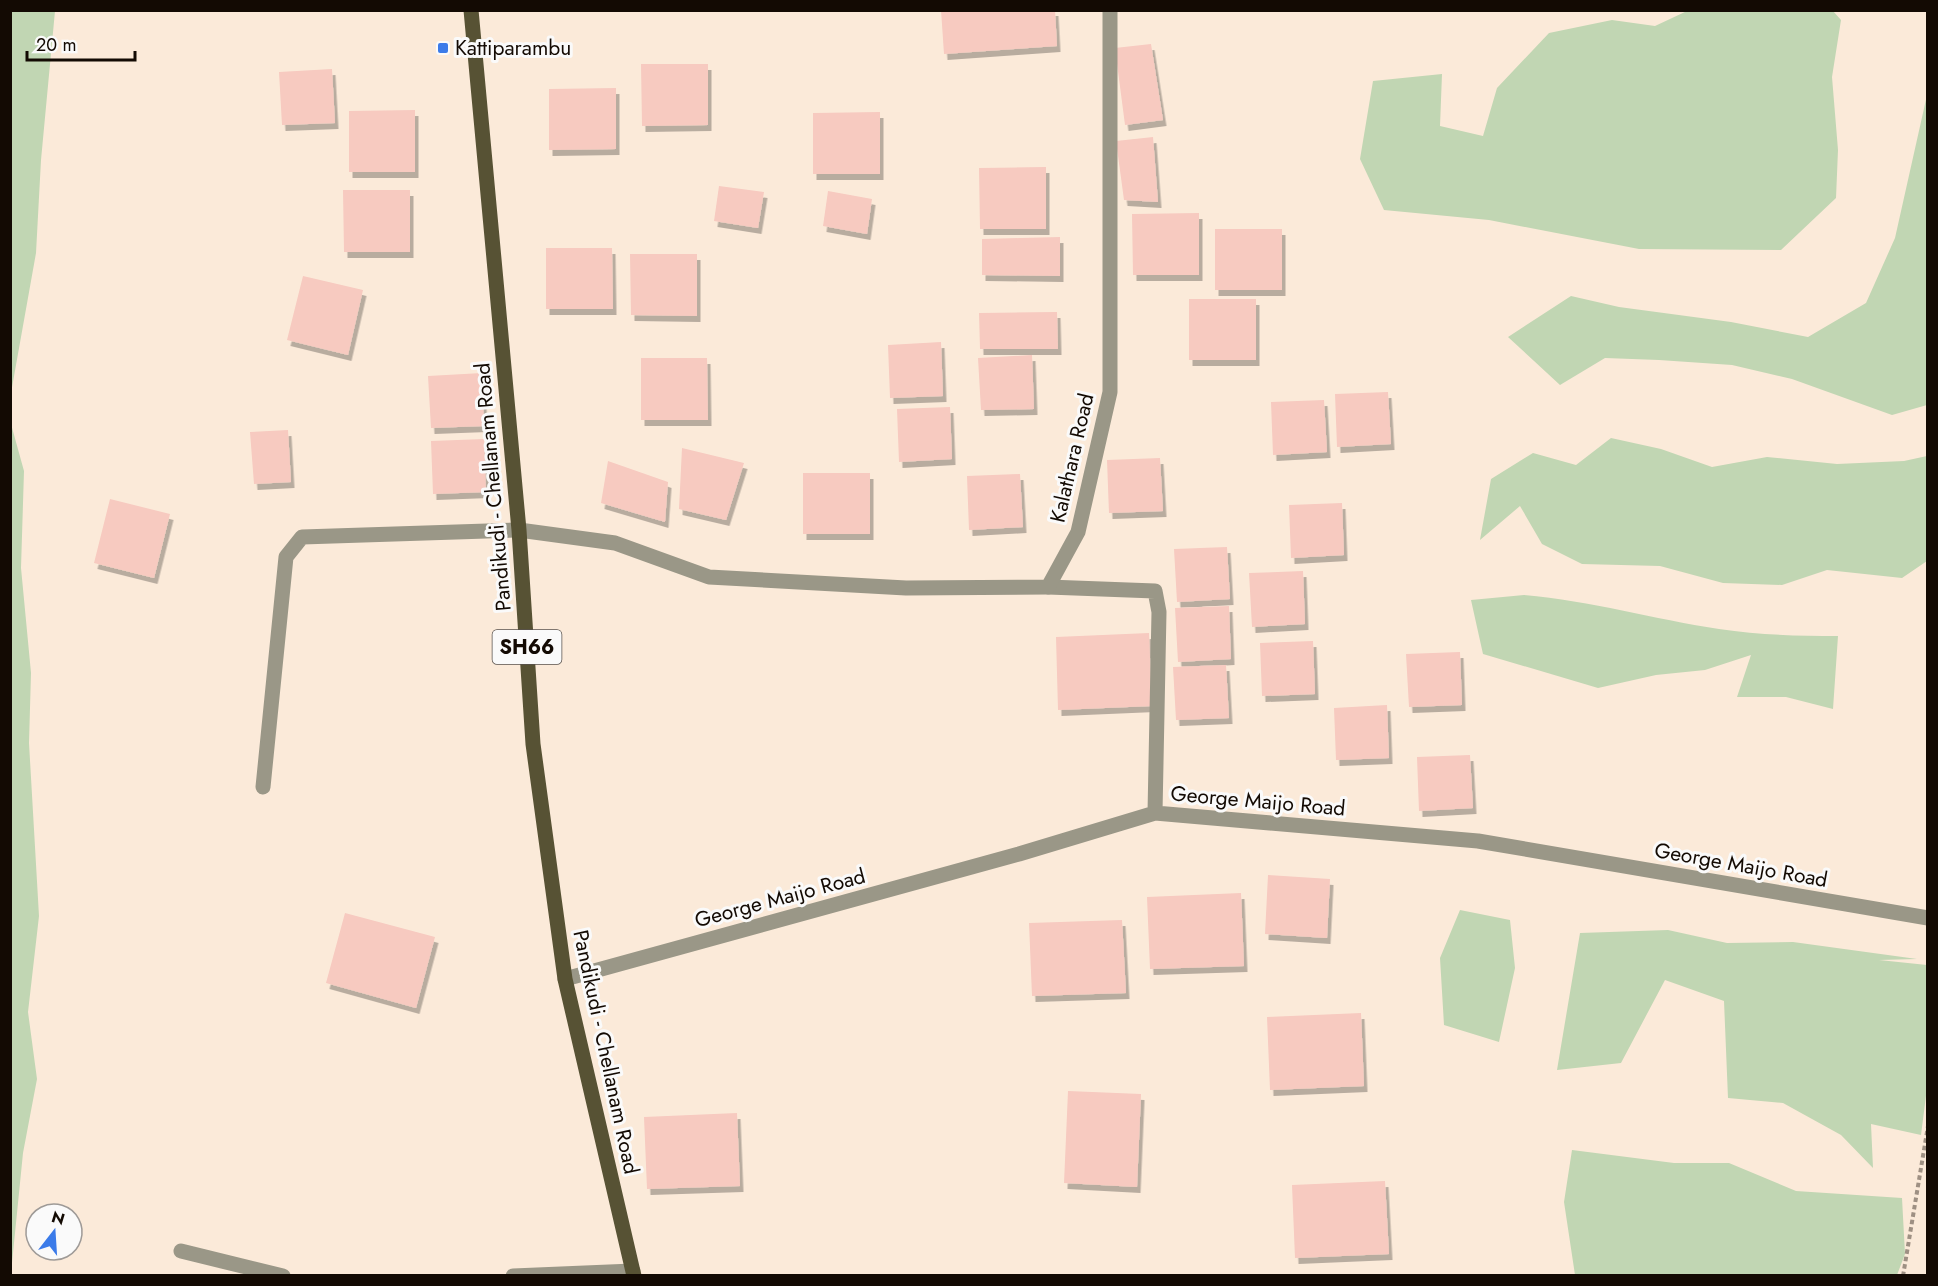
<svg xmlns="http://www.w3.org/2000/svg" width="1938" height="1286" font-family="Jost,sans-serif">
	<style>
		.water { fill: #c1d6b3 }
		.building { fill: #f7cac0; filter: url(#shadow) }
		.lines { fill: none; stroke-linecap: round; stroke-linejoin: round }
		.path { stroke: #9e9083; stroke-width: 4; stroke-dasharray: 4.5 3; stroke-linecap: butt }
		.minor { stroke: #9a9787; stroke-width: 15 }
		.tertiary { stroke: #9a9787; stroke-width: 15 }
		.primary { stroke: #575234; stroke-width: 15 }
		.poi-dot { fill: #3b7be9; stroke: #fafafa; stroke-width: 2 }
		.labels { text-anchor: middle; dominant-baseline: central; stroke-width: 6; stroke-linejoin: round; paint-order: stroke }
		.shield { fill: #fafafa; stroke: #58524d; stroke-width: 1.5 }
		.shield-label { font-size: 20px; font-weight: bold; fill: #130a03 }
		.poi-label { font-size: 21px; fill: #130a03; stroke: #fafafa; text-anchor: start }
		.street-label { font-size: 21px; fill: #130a03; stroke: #fafafa }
	</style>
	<defs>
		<filter id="shadow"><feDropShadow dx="3.5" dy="6" stdDeviation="0" flood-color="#0004"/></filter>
	</defs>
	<rect width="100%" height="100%" fill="#fbead9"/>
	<!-- water -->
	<path class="water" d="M11 10 55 11 41 160 36 253 11 393Z
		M1687 11H1833L1841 20 1832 77 1838 150 1836 198 1781 250 1639 249 1489 220 1384 210 1360 159 1373 81 1442 74 1440 126 1483 136 1497 88 1549 33 1612 20 1655 26Z
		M1927 95V405L1892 415 1792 379 1732 365 1659 360 1605 358 1560 385 1508 337 1571 296 1619 307 1731 322 1808 337 1866 303 1895 238Z
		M11 424 24 471 21 568 31 673 29 743 39 916 28 1012 37 1079 23 1153 11 1273Z
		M1611 438 1661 449 1712 467 1767 457 1837 464 1904 461 1927 456V561L1902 578 1827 570 1782 585 1723 583 1660 566 1582 564 1542 544 1520 506 1480 540 1491 479 1533 453 1576 465Z
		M1524 595C1592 601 1653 619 1719 629 1759 635 1798 636 1838 636L1833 709 1786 697H1737L1751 655 1705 670 1656 675 1598 688 1483 654 1471 600Z
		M1460 910 1510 920 1515 968 1499 1042 1444 1025 1440 958Z
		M1668 930 1727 943 1793 942 1917 959 1879 960 1927 965V1088L1921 1135 1871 1124 1873 1168 1841 1135 1783 1103 1728 1098 1724 1001 1665 980 1621 1063 1557 1070 1580 933Z
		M1572 1150 1674 1163H1729L1796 1191 1902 1198 1905 1254 1897 1275H1575L1564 1202Z"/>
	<!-- building -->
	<path class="building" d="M941 10H1055L1057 46 944 54Z
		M1151 44 1163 120 1125 125 1115 48Z
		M641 64H708V125L642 126Z
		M332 69 335 123 282 125 279 72Z
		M616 88V149L549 150V89Z
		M415 110V172H349V111Z
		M880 112V174H813V113Z
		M1153 137 1158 202 1124 200 1116 141Z
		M1046 167V229H980L979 168Z
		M719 186 764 192 758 228 714 221Z
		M343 190H410V252H344Z
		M828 191 872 199 867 234 823 226Z
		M1199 213V275H1133L1132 214Z
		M1215 229H1282V290H1215Z
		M1060 237V276L982 275V239Z
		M546 248H612L613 309H546Z
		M630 254H697V316L631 315Z
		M303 276 363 290 348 355 287 340Z
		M1189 299H1256V360H1189Z
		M1057 312 1058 349H980L979 313Z
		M941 342 943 396 890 398 888 345Z
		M1032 355 1034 409 981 410 978 358Z
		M641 358H707L708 420H641Z
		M482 373 484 426 431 428 428 376Z
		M1388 392 1391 444 1337 447 1335 394Z
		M1324 400 1327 452 1273 455 1271 402Z
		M950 407 952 459 899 462 897 409Z
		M288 430 291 482 254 484 250 432Z
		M484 439 486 492 433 494 431 441Z
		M682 448 744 463 726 520 679 509Z
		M1160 458 1163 511 1109 513 1107 460Z
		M608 461 668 482 665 522 601 503Z
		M803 473H870V534H803Z
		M1020 474 1023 527 969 530 967 476Z
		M110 499 170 514 154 578 94 563Z
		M1342 503 1344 555 1291 558 1289 505Z
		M1227 547 1230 599 1177 602 1174 549Z
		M1303 571 1305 624 1252 627 1249 573Z
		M1229 606 1231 659 1178 662 1175 608Z
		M1149 633 1152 706 1058 710 1056 637Z
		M1313 641 1315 694 1262 696 1260 643Z
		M1460 652 1462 705 1409 707 1406 654Z
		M1226 665 1229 718 1176 720 1173 667Z
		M1387 705 1389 758 1336 760 1334 708Z
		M1470 755 1473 808 1419 811 1417 757Z
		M1268 875 1330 879 1327 938 1265 934Z
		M1241 893 1244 966 1150 969 1147 897Z
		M345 913 435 937 416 1008 326 983Z
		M1122 920 1126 993 1032 996 1029 923Z
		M1361 1013 1364 1086 1270 1090 1267 1017Z
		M1068 1091 1141 1094 1137 1187 1064 1183Z
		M737 1113 740 1186 647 1189 644 1117Z
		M1385 1181 1389 1254 1295 1258 1292 1185Z"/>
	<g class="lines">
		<!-- path -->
		<path class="path" d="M1903 1276 1928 1126"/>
		<!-- minor -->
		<path class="minor" d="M1048 587 1155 591 1159 612 1155 813
			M263 787 286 557 302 537 519 530
			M565 979 1019 854 1155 813 1478 841 1928 918
			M181 1251 283 1276
			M513 1276 633 1271"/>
		<!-- tertiary -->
		<path class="tertiary" d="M519 530 615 543 709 577 906 588 1048 587 1078 532 1110 392V10"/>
		<!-- primary -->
		<path class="primary" d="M471 10 519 530 533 744 565 979 634 1276"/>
	</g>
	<!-- markers -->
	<rect class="poi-dot" x="437" y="42" width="12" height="12" rx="3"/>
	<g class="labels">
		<!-- shield labels -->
		<rect class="shield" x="492.5" y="630" width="69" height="34" rx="4.5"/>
		<g class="shield-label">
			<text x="527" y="647">SH66</text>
		</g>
		<!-- poi labels -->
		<g class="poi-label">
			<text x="455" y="48">Kattiparambu</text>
		</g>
		<!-- street labels -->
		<g class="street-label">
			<text transform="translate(1072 458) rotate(-77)">Kalathara Road</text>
			<text transform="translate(493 487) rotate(-95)">Pandikudi - Chellanam Road</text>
			<text transform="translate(1258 801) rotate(5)">George Maijo Road</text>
			<text transform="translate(1741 865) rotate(10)">George Maijo Road</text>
			<text transform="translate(780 898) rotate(-15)">George Maijo Road</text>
			<text transform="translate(606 1052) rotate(78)">Pandikudi - Chellanam Road</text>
		</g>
	</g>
	<!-- border -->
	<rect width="1938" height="1286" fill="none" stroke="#130a03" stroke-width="24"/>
	<!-- north arrow -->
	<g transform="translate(54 1232) rotate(17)"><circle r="28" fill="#fafafa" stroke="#9e9a97" stroke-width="1.5"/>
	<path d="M0-4.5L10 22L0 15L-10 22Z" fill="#3b7be9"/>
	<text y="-9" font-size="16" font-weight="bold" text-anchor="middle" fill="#130a03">N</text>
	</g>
	<!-- scale -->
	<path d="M27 51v9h108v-9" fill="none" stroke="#130a03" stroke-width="3"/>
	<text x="36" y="51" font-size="18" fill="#130a03" stroke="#fafafa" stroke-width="4.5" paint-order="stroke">20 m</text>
</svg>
